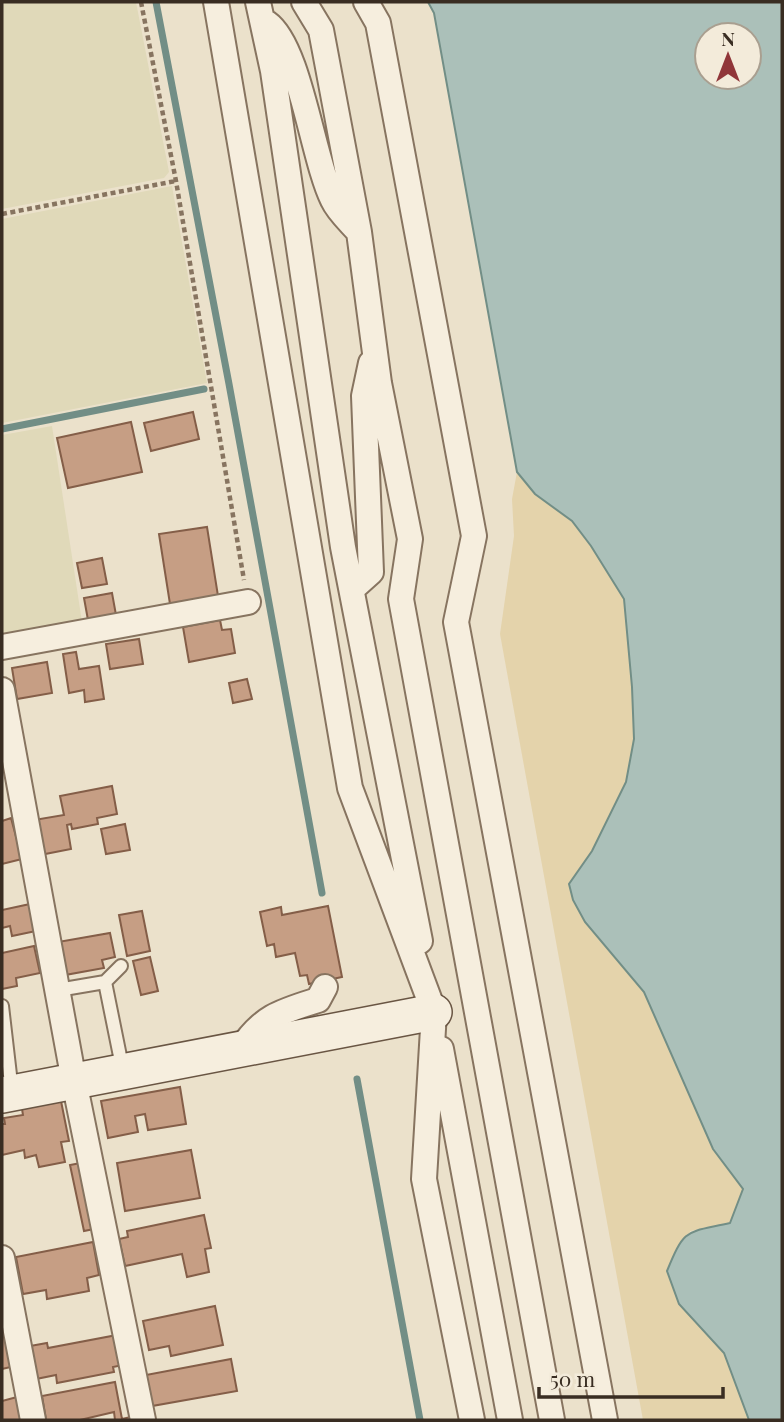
<svg xmlns="http://www.w3.org/2000/svg" width="784" height="1422" font-family="'Playfair Display',serif">
	<style>
		.farmland { fill: #e0d9b9 }
		.sand { fill: #e4d3ab }
		.water { fill: #abc0b9; stroke: #728e86; stroke-width: 2; fill-rule: evenodd }
		.lines { fill: none; stroke-linecap: round; stroke-linejoin: round }
		.stream { stroke: #728e86; stroke-width: 7 }
		.building { fill: #c69e84; stroke: #845e48; stroke-width: 2 }
		.lane-casing { stroke: #877460; stroke-width: 16 }
		.street-casing { stroke: #877460; stroke-width: 28 }
		.secondary-casing { stroke: #695543; stroke-width: 38 }
		.path { stroke: #877460; stroke-width: 4.5; stroke-dasharray: 5 3.5; stroke-linecap: butt }
		.lane { stroke: #f6eede; stroke-width: 12 }
		.street { stroke: #f6eede; stroke-width: 24 }
		.secondary { stroke: #f6eede; stroke-width: 35 }
	</style>
	<rect width="100%" height="100%" fill="#ebe1cb"/>
	<!-- farmland -->
	<path class="farmland" d="M2 2H136L169 172 164 178 2 209Z
		M172 186 207 383 2 423V219Z
		M52 426 82 622 2 637V435Z"/>
	<!-- sand -->
	<path class="sand" d="M517 472 535 494 572 521 591 546 624 599 632 687 634 739 626 782 592 851 569 885 585 922 644 992 713 1149 743 1189 730 1223 690 1231 679 1304 724 1353 749 1420H643L500 634 514 536 512 499Z"/>
	<!-- water -->
	<path class="water" d="M428 2H782V1420H749L724 1353 679 1304 667 1271C685 1227 686 1233 730 1223L743 1189 713 1149 644 992 585 922 573 900 569 884 592 851 626 782 634 739 632 687 624 599 591 546 572 521 535 494 517 472 434 13ZM707 35H749V77H707Z"/>
	<g class="lines">
		<!-- stream -->
		<path class="stream" d="M156 2 229 384 322 893
			M2 429 204 389
			M357 1079 420 1420"/>
	</g>
	<!-- building -->
	<path class="building" d="M193 412 199 439 151 451 144 423Z
		M131 422 142 472 68 488 57 438Z
		M207 527 218 596 170 604 159 534Z
		M102 558 107 584 82 588 77 563Z
		M112 593 116 615 88 620 84 598Z
		M220 620 222 630 231 629 235 653 189 662 183 627Z
		M139 639 143 664 110 669 106 644Z
		M76 652 79 669 99 666 104 699 85 702 84 690 69 693 63 654Z
		M47 662 52 693 17 699 12 668Z
		M247 679 252 699 233 703 229 683Z
		M112 786 117 814 97 818 98 824 72 829 71 824 67 825 71 849 40 855 34 820 64 815 60 796Z
		M11 818 22 859 2 864V821Z
		M125 824 130 850 106 854 101 829Z
		M30 904 36 931 12 936 10 926 2 928V910Z
		M328 906 342 977 309 984 307 975 300 976 295 953 276 957 274 944 267 946 260 912 281 907 282 915Z
		M142 911 150 951 127 956 119 915Z
		M110 933 115 957 102 960 104 968 65 975 58 942Z
		M34 946 40 973 16 978 17 986 2 989V953Z
		M150 957 158 991 141 995 133 961Z
		M180 1087 186 1124 148 1130 145 1114 135 1116 138 1132 108 1138 101 1101Z
		M61 1101 69 1141 61 1142 65 1162 39 1167 36 1155 25 1158 24 1150 2 1155V1124H5L4 1118 23 1115 22 1109Z
		M191 1150 200 1198 125 1211 117 1163Z
		M86 1162 99 1228 84 1231 70 1165Z
		M204 1215 211 1248 205 1249 209 1272 187 1277 182 1254 125 1266 119 1239 128 1237 127 1231Z
		M93 1242 99 1275 87 1278 89 1291 47 1299 46 1290 23 1294 16 1257Z
		M215 1306 223 1345 171 1356 169 1346 149 1350 143 1321Z
		M6 1323 15 1366 2 1369V1324Z
		M117 1335 123 1365 113 1367 114 1372 57 1383 56 1375 36 1379 30 1346 47 1343 48 1348Z
		M231 1359 237 1391 152 1406 146 1375Z
		M115 1382 122 1419 135 1416V1420H115L114 1412 80 1420H46L42 1396Z
		M17 1397 23 1420H2V1401Z"/>
	<g class="lines">
		<!-- lane casing -->
		<g class="lane-casing">
			<path id="lane" d="M121 966 105 982 123 1071
				M58 990 105 982
				M2 1006 12 1092"/>
		</g>
		<!-- street casing -->
		<g class="street-casing">
			<path id="street" d="M216 2 350 788 434 1012 424 1179 472 1420
				M258 2 273 71 343 547 420 941
				M304 2 321 30 359 232 379 383 410 539 401 599 552 1420
				M366 2 378 23 474 536 456 622 605 1420
				M267 23C300 46 313 161 333 200 338 211 349 221 357 230
				M352 589 371 572 364 396 371 363
				M2 647 248 602
				M2 690 74 1081 143 1420
				M241 1049C262 1016 283 1011 318 1000L325 987
				M441 1049 510 1420
				M2 1258 33 1420"/>
		</g>
		<!-- secondary casing -->
		<g class="secondary-casing">
			<path id="secondary" d="M2 1095 434 1012"/>
		</g>
		<!-- path -->
		<path class="path" d="M141 2 176 181 244 580
			M2 214 176 181"/>
		<!-- lane -->
		<use href="#lane" class="lane"/>
		<!-- street -->
		<use href="#street" class="street"/>
		<!-- secondary -->
		<use href="#secondary" class="secondary"/>
	</g>
	<!-- border -->
	<rect width="784" height="1422" fill="none" stroke="#392d22" stroke-width="7"/>
	<!-- north arrow -->
	<g transform="translate(728 56)"><circle r="33" fill="#f3ebda" stroke="#a99f90" stroke-width="2"/>
	<path d="M0-5L12 26L0 18L-12 26Z" fill="#903639"/>
	<text y="-10" font-size="19" font-weight="bold" text-anchor="middle" fill="#392d22">N</text>
	</g>
	<!-- scale -->
	<path d="M539 1387v10h184v-10" fill="none" stroke="#392d22" stroke-width="3.5"/>
	<text x="550" y="1387" font-size="21" fill="#392d22" stroke="#f3ebda" stroke-width="5" paint-order="stroke">50 m</text>
</svg>
